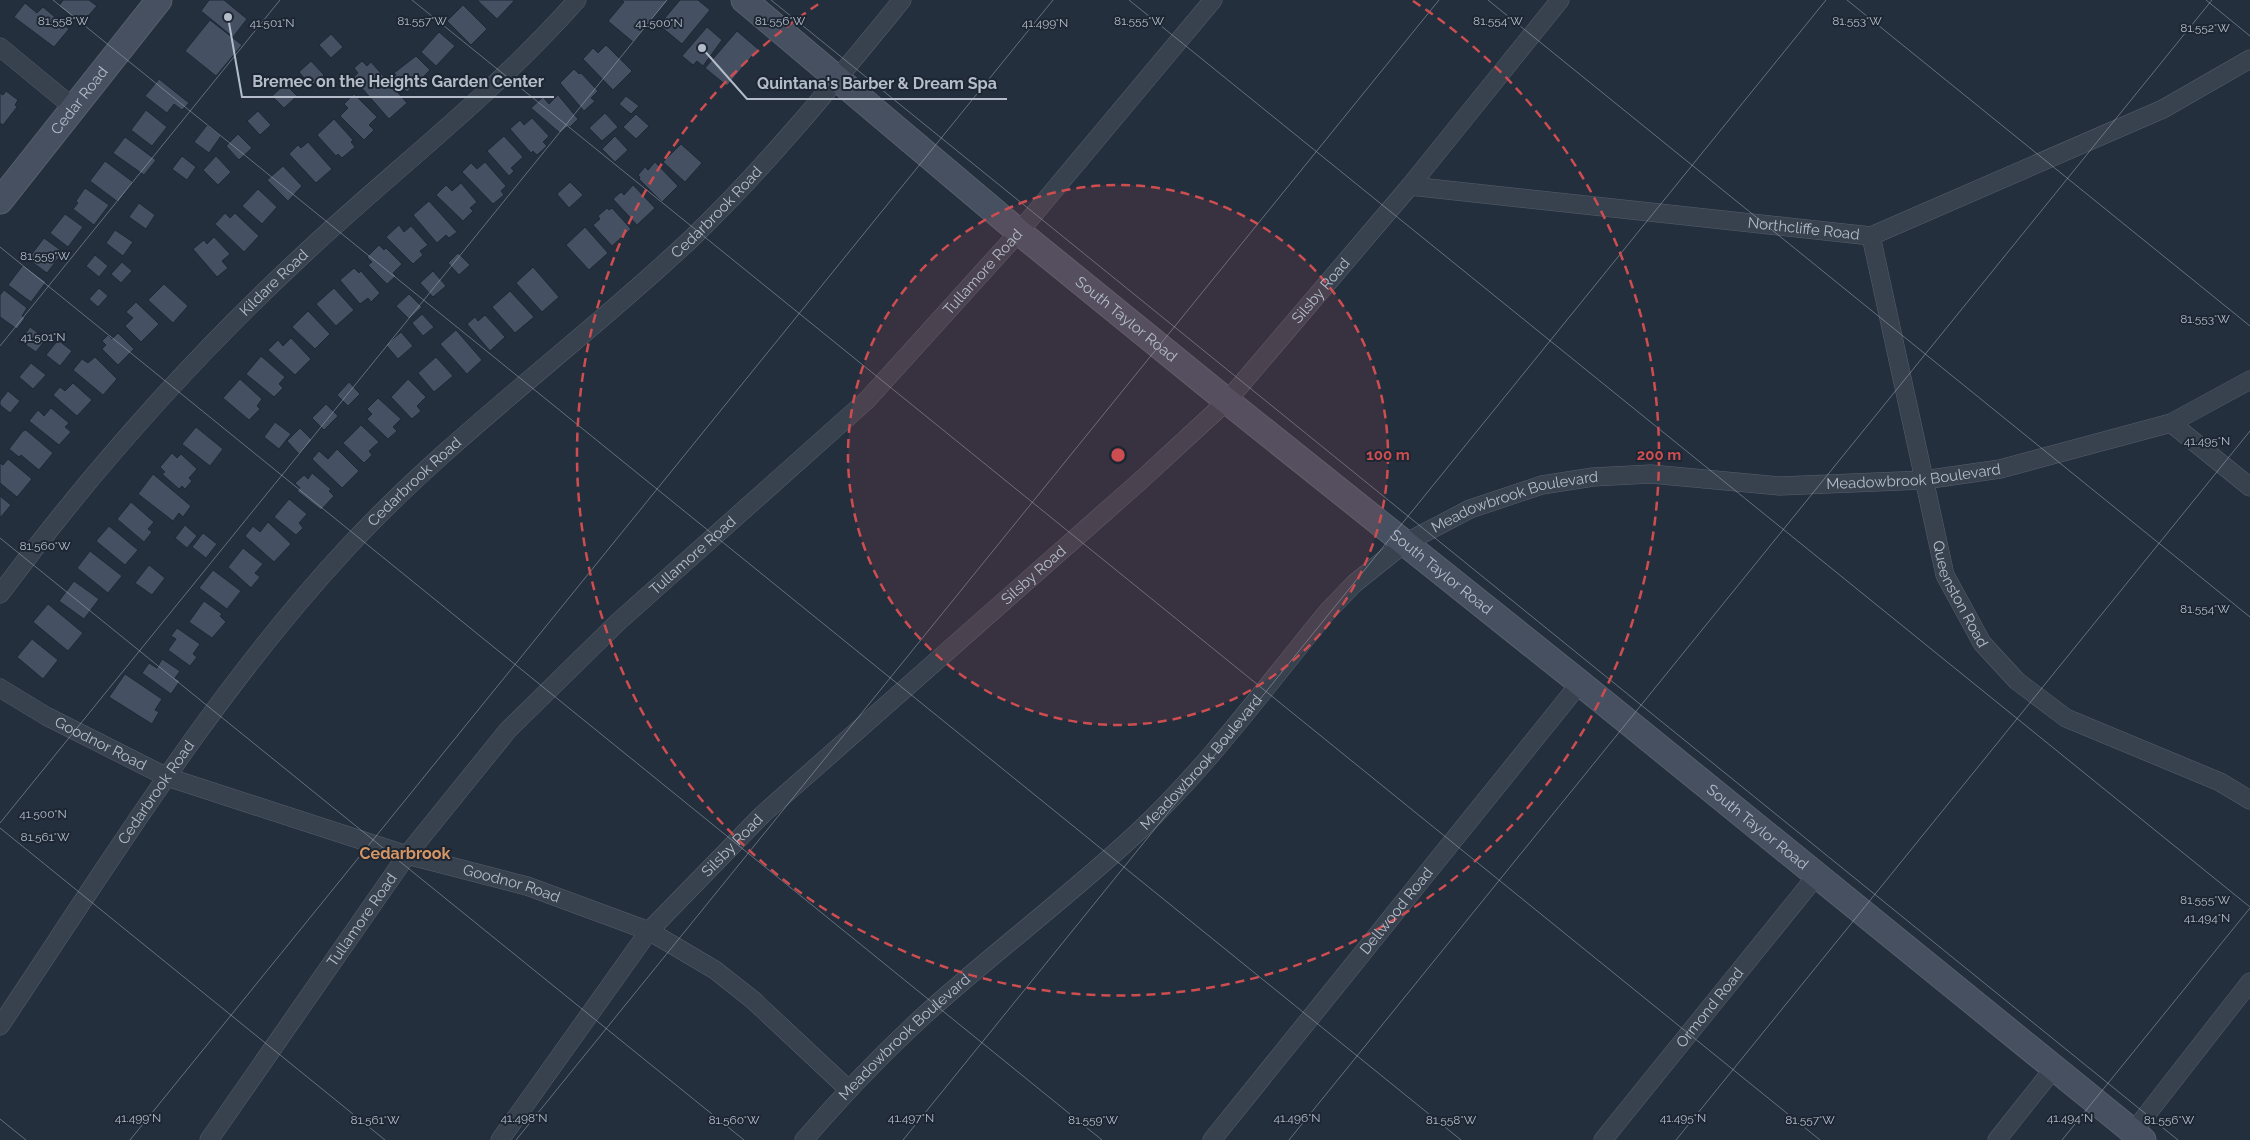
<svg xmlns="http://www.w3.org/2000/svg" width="2250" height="1140" font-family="Raleway,sans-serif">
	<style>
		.building { fill: #455162; stroke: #1f2835 }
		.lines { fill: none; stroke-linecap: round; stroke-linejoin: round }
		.minor-casing { stroke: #565f6c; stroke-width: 19 }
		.secondary-casing { stroke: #565f6c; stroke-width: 27 }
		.minor { stroke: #38414e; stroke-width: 18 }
		.secondary { stroke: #465061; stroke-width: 25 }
		.ticks { fill: none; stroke: #b4bcc9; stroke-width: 1; stroke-opacity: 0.45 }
		.ring { fill: none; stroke: #ce4d50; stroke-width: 2.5; stroke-dasharray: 9 6 }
		.labels { text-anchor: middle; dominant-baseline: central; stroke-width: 4; stroke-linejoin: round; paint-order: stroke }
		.street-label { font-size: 15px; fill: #b4bcc9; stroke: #1d2633 }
		.neighbourhood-label { font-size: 16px; font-weight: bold; fill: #d59563; stroke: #1d2633 }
		.ticks-label { font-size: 12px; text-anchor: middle; fill: #b4bcc9; stroke: #1d2633; stroke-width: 4; stroke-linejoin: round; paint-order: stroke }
		.centre { fill: #ce4d50; stroke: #1d2633; stroke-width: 2.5 }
		.ring-label { font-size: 15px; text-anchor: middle; font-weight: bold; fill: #ce4d50; stroke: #1d2633; stroke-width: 4; stroke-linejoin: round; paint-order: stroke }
		.leader { fill: none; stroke: #b4bcc9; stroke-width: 2 }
		.callout-dot { fill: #b4bcc9; stroke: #1d2633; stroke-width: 2 }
		.callout-label { font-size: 16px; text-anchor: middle; font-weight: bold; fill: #b4bcc9; stroke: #1d2633; stroke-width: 4; stroke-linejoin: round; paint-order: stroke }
	</style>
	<rect width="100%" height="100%" fill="#242f3e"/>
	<!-- building -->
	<path class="building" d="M63 0H89L97 6 81 24 59 6Z
		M209 0H224L247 19 233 37 201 11Z
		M477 0H513L514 1 497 19Z
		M622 0H668L633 42 608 21 624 2Z
		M680 0H698L710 10 682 44 659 25Z
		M25 3 37 13 43 7 69 29 54 47 14 17Z
		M463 5 487 29 471 45 447 21Z
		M210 20 242 45 216 76 185 51Z
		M707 27 722 40 703 66 697 61 693 65 682 56Z
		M737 31 758 49 727 86 705 68Z
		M439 32 455 46 436 66 421 52Z
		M331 34 343 47 331 58 319 45Z
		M606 45 632 71 613 90 583 59 593 48 598 53Z
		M416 56 430 70 421 79 424 82 418 87 416 84 407 92 393 77 396 75 394 73Z
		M311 61 324 75 311 86 299 72Z
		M362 61 367 66 371 62 407 103 389 119 353 78 358 73 354 68Z
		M574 69 579 74 581 73 598 91 591 98 595 101 584 111 560 83Z
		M159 79 189 103 182 110 174 104 167 113 145 96Z
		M285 84 297 96 284 108 272 96Z
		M6 91 18 100 15 105 17 107 3 125 0 123V93L3 95Z
		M354 94 377 117 369 125 374 130 364 140 340 116 348 108 344 104Z
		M558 95 578 119 570 127 568 126 560 133 531 108 543 97 549 104Z
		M626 96 639 106 631 114 619 104Z
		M146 110 167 127 152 146 131 130Z
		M258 111 271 125 260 135 247 121Z
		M605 113 618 127 602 141 589 128Z
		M636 114 649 126 636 139 623 127Z
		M532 118 549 136 543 142 547 146 537 155 533 151 531 153 510 129 520 120 524 125Z
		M334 119 353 140 351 142 355 147 342 158 338 154 336 156 317 135Z
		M207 125 221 136 209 153 194 142Z
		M238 134 252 148 239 160 226 146Z
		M504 136 523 157 511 168 514 171 509 176 487 151Z
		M615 136 628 150 615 162 602 149Z
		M125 137 156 160 144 175 113 153Z
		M308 142 332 169 316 183 289 154 298 145 301 148Z
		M681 144 702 163 685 182 663 162Z
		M182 156 196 167 187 180 172 169Z
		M216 156 231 172 218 185 203 170Z
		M105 161 133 182 118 202 90 181Z
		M485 162 506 186 501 191 504 195 493 204 462 172 471 163 477 169Z
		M655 162 678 186 662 202 639 179 640 177 638 175 645 167 648 170Z
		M283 166 302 186 288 201 267 180Z
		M570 182 583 195 569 208 557 194Z
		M461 183 477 202 470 208 473 211 463 221 436 195 446 185 452 191Z
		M633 185 655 208 637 225 613 199 621 192 624 195Z
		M85 188 109 205 94 225 73 209 78 203 76 201Z
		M258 189 277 207 262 224 242 206Z
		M429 201 457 232 449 238 446 235 437 243 413 215Z
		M139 203 155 215 146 229 129 217Z
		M607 208 609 210 612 208 631 229 612 246 593 225 600 219 598 216Z
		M225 213 230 218 235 213 259 236 244 252 215 224Z
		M65 214 83 227 68 247 50 233Z
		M399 225 404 232 411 226 428 245 420 251 423 255 413 264 386 237Z
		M585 227 608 253 589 270 566 245Z
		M115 230 133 242 123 256 106 243Z
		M214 237 230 254 222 261 228 268 217 277 193 249 204 240 207 244Z
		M44 238 63 252 47 273 28 259Z
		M379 245 384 250 386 248 402 264 393 273 396 276 387 284 368 265 372 262 367 257Z
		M458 253 470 265 459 275 448 263Z
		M95 255 108 266 99 277 86 266Z
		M122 262 132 271 121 283 111 274Z
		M23 265 46 282 31 302 8 285Z
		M533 267 559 297 542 312 516 283Z
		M354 268 359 273 361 271 380 293 371 302 368 298 360 304 340 280Z
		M433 271 446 286 433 297 420 283Z
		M164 284 188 306 173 323 148 300Z
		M99 288 108 296 98 307 89 299Z
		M334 288 354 310 336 326 316 304Z
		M4 290 27 308 22 316 25 318 17 329 0 317V295Z
		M510 291 534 317 515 333 492 307Z
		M409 294 422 307 409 319 396 306Z
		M136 302 159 324 141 342 125 326 133 318 126 312Z
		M308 311 330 334 315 349 292 327Z
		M422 314 434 327 423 336 412 323Z
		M485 315 505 337 490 351 467 324 475 317 478 321Z
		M30 327 46 339 36 352 20 341Z
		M456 330 482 360 467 374 440 344Z
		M401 332 413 346 398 359 386 345Z
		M118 333 134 349 118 365 102 349 106 345 102 341 108 335 112 339Z
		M291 338 311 359 295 375 268 350 278 340 283 346Z
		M58 340 72 351 60 366 46 355Z
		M261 356 285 377 279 384 283 388 274 397 246 374Z
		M95 357 117 379 103 395 73 370 82 359 88 363Z
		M436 357 453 376 434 392 418 373Z
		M31 363 46 375 33 389 19 377Z
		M240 379 262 399 257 406 260 409 249 420 223 398Z
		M408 379 426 397 417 406 421 411 412 419 391 397Z
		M349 382 360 394 348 406 337 395Z
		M73 383 92 400 77 416 53 395 60 387 65 391Z
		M8 391 20 401 10 413 0 405V401Z
		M378 398 401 419 393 427 397 431 388 439 367 419 372 414 367 409Z
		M326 404 338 416 324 430 312 418Z
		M51 408 69 423 65 427 71 432 59 445 29 421 38 410 44 416Z
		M275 422 291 434 279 449 264 437Z
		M361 425 379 442 369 451 372 455 364 463 343 443Z
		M196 427 223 449 210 466 182 444Z
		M300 428 312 440 299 454 287 441Z
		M26 430 53 453 39 470 21 455 19 457 9 449 23 431Z
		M337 449 359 471 342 488 312 459 319 451 328 459Z
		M172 453 177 458 181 454 197 469 189 478 192 481 185 489 182 486 179 489 162 474 165 472 160 467Z
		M8 459 32 479 17 497 0 483V463L3 465Z
		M312 473 331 489 329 491 334 496 321 510 297 491 300 488 295 483 304 475 308 479Z
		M153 474 191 506 183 517 179 513 173 521 138 494Z
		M0 496 11 505 0 518Z
		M289 499 307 514 299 523 303 528 296 535 274 517Z
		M131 502 154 522 148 529 152 532 144 542 117 519Z
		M268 522 291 544 274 562 245 536 253 526 260 532Z
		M185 525 197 536 187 548 175 538Z
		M109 526 138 550 125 565 96 541Z
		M203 533 217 544 206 558 192 547Z
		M243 548 263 564 255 573 260 577 251 588 228 567Z
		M90 551 122 576 108 593 77 568Z
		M149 565 165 578 152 595 135 583Z
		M213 570 241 591 227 609 199 588Z
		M74 581 99 599 84 619 59 601Z
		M204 601 222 614 220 616 226 622 212 638 189 622Z
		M48 604 83 633 68 651 33 622Z
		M177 628 200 644 193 654 197 657 190 666 168 650 176 639 171 636Z
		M32 639 58 660 43 679 17 657Z
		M162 659 180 671 175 678 180 681 171 694 142 673 149 663 157 668Z
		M125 674 162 699 155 710 159 712 152 724 109 697Z"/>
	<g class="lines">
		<!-- minor casing -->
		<g class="minor-casing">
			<g id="minor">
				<path d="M0 47 74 108"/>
				<path id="s1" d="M1410 186 1871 236 2163 109 2250 59"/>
				<path id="s2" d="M1871 236 1945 575 1982 643 2017 681 2066 718 2220 782 2250 800"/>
				<path d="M2171 423 2250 487"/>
				<path id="s3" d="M0 594C91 472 194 356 305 253 396 168 495 93 577 0"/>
				<path id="s4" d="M0 688 46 716 167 777 407 855 527 886 649 931 715 970 753 1000 848 1089"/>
				<path id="s5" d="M0 1026C110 862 214 691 348 547 454 433 580 344 692 238 768 165 835 82 902 0"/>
				<path d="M2133 1132 2250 982"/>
				<path id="s6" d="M209 1140 407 855 508 730 617 623 867 400 1019 232 1213 0"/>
				<path id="s7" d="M500 1140 649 931 763 814 1139 482 1227 401 1410 186 1560 0"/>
				<path id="s8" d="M804 1140C848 1089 895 1040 947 995 1010 940 1077 889 1139 831 1209 765 1267 685 1328 611L1355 583 1405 543 1470 509 1542 485 1593 477 1651 474 1780 486 1924 480 2000 469 2171 423 2250 380"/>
				<path id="s9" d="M1212 1140 1580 683"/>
				<path id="s10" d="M1603 1140 1817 875"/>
				<path d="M1997 1140 2054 1068"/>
			</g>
		</g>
		<!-- secondary casing -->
		<g class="secondary-casing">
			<g id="secondary">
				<path id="s11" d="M744 0 1019 232 1227 401 1580 683 2143 1140"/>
				<path id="s12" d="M0 201 159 0"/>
			</g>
		</g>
		<!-- minor -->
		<use href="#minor" class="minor"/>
		<!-- secondary -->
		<use href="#secondary" class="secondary"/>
	</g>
	<!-- ticks -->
	<path class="ticks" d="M53 0 1461 1140M412 0 1820 1140M771 0 2178 1140M1129 0 2250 907M1488 0 2250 617M1847 0 2250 326M2206 0 2250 36M0 247 1102 1140M0 346 280 0M0 538 744 1140M0 823 667 0M0 828 385 1140M0 1119 26 1140M130 1140 1053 0M516 1140 1439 0M903 1140 1826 0M1289 1140 2212 0M1676 1140 2250 431M2062 1140 2250 908"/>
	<!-- distance rings -->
	<circle cx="1118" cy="455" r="270" fill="#ce4d50" fill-opacity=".12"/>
	<g class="ring">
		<circle cx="1118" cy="455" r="270"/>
		<path d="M1413 1A541 541 0 1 1 823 1"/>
	</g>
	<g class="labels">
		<!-- street labels -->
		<g class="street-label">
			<text stroke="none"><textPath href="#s12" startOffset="128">Cedar Road</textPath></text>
			<text stroke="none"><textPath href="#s5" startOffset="1091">Cedarbrook Road</textPath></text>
			<text stroke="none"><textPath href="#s1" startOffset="396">Northcliffe Road</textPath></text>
			<text stroke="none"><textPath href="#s6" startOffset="1168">Tullamore Road</textPath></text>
			<text stroke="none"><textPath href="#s3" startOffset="415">Kildare Road</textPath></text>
			<text stroke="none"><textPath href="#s7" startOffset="1186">Silsby Road</textPath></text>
			<text stroke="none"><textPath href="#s11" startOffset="498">South Taylor Road</textPath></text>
			<text stroke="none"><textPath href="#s8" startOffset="1372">Meadowbrook Boulevard</textPath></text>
			<text stroke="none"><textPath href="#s5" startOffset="686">Cedarbrook Road</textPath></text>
			<text stroke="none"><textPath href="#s8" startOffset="968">Meadowbrook Boulevard</textPath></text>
			<text stroke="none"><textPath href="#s6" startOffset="762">Tullamore Road</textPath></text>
			<text stroke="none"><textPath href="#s11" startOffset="902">South Taylor Road</textPath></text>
			<text stroke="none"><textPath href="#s7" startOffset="781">Silsby Road</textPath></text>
			<text stroke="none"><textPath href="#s2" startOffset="370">Queenston Road</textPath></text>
			<text stroke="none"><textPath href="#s4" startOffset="115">Goodnor Road</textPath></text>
			<text stroke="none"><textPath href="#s8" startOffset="549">Meadowbrook Boulevard</textPath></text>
			<text stroke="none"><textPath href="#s5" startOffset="281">Cedarbrook Road</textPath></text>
			<text stroke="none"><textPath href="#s11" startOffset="1308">South Taylor Road</textPath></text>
			<text stroke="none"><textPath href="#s7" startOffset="376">Silsby Road</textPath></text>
			<text stroke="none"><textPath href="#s4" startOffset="550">Goodnor Road</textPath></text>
			<text stroke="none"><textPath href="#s9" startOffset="294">Dellwood Road</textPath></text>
			<text stroke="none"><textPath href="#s6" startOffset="268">Tullamore Road</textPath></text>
			<text stroke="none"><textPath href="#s10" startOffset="170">Ormond Road</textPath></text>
			<text stroke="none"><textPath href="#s8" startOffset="144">Meadowbrook Boulevard</textPath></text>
		</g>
		<!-- neighbourhood labels -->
		<g class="neighbourhood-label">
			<text x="405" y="853">Cedarbrook</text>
		</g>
	</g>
	<g class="ticks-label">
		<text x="63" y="25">81.558°W</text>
		<text x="422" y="25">81.557°W</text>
		<text x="780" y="25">81.556°W</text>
		<text x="1139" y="25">81.555°W</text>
		<text x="1498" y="25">81.554°W</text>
		<text x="1857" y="25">81.553°W</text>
		<text x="272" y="27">41.501°N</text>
		<text x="659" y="27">41.500°N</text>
		<text x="1045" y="27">41.499°N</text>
		<text x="2205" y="32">81.552°W</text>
		<text x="45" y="260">81.559°W</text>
		<text x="2205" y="323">81.553°W</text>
		<text x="43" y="341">41.501°N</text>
		<text x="2207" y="445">41.495°N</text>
		<text x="45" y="550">81.560°W</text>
		<text x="2205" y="613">81.554°W</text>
		<text x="43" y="818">41.500°N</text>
		<text x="45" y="841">81.561°W</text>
		<text x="2205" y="904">81.555°W</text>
		<text x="2207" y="922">41.494°N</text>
		<text x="138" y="1122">41.499°N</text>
		<text x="524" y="1122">41.498°N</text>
		<text x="911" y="1122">41.497°N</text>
		<text x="1297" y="1122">41.496°N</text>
		<text x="1683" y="1122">41.495°N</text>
		<text x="2070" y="1122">41.494°N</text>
		<text x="375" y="1124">81.561°W</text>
		<text x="734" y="1124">81.560°W</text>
		<text x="1093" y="1124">81.559°W</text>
		<text x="1451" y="1124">81.558°W</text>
		<text x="1810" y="1124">81.557°W</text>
		<text x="2169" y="1124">81.556°W</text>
	</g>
	<circle cx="1118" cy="455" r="8" class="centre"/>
	<g class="ring-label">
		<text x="1388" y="460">100 m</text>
		<text x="1659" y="460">200 m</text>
	</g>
	<!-- callouts -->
	<path class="leader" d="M228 17L242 97H554M702 48L747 99H1007"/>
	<g class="callout-dot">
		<circle cx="228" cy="17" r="5"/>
		<circle cx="702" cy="48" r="5"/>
	</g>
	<g class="callout-label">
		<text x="398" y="87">Bremec on the Heights Garden Center</text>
		<text x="877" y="89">Quintana's Barber &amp; Dream Spa</text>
	</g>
</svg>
